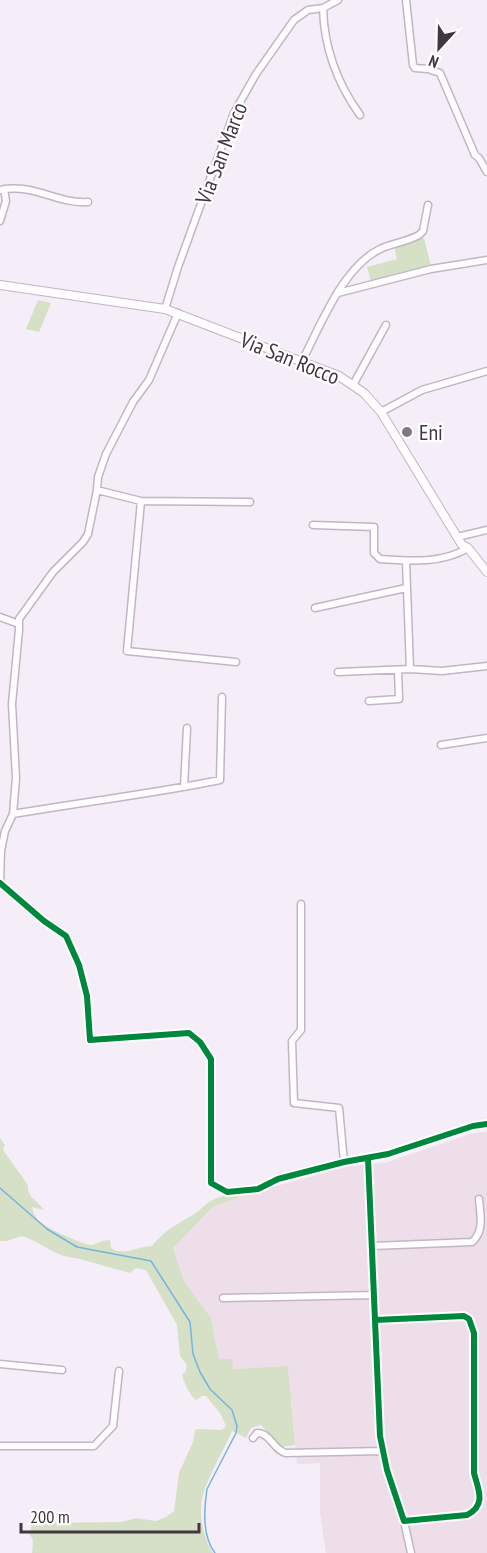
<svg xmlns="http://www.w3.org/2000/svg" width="487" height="1553" font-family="'PT Sans Narrow',sans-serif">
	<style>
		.industrial { fill: #eddeea }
		.green { fill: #d6e0c6 }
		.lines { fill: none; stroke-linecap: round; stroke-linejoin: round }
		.stream { stroke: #74b5de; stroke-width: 1.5 }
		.minor-casing { stroke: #bfb7c1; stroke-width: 9 }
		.tertiary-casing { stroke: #bfb7c1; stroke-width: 10 }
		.minor { stroke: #fefcfe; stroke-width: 6 }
		.tertiary { stroke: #fefcfe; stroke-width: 8 }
		.cycleway-casing { stroke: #fff; stroke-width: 10 }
		.cycleway { stroke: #00873e; stroke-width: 6 }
		.poi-dot { fill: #7f7782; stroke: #fff; stroke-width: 2 }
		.labels { text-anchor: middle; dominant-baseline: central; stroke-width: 4.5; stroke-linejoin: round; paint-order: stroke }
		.street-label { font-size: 22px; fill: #403743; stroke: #fff }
		.poi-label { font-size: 22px; fill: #403743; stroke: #fff; text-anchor: start }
	</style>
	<rect width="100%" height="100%" fill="#f5edf8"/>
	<!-- industrial -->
	<path class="industrial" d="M487 1132V1553H326L320 1513V1463L297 1464 288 1366 232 1369 219 1359 211 1318 184 1281 173 1248 213 1207 247 1194 350 1166 385 1163 474 1133Z"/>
	<!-- green -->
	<path class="green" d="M424 238 431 266 371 281 367 267 397 259 394 246Z
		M38 300 51 303 39 332 26 329Z
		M0 1138 5 1145 3 1150 28 1185C26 1197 38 1201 44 1210L32 1207C33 1213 36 1219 42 1223 48 1229 84 1245 91 1245 98 1244 101 1240 110 1240L111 1248C124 1257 138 1246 152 1246 163 1231 181 1222 196 1213 202 1209 205 1204 211 1201 219 1196 238 1191 247 1194L213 1207 173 1248 184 1281 211 1318 219 1359H232L233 1369 288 1366 295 1445 280 1447 261 1425 251 1428 246 1438 232 1431C224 1450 208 1476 203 1495 198 1514 203 1537 213 1553H32L33 1540 29 1533 33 1523 122 1522 136 1518 156 1521 166 1517 174 1511 179 1473 193 1442 195 1430 200 1429 222 1430 226 1426 220 1413 206 1396H202L196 1400C190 1396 183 1381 182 1374L185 1373 187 1365 180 1356 177 1325 146 1270 136 1268 130 1273 76 1258C55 1257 41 1242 22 1236L6 1241H0Z"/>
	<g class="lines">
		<!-- stream -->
		<path class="stream" d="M0 1188 47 1229 77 1247 151 1261 190 1322 193 1354 200 1372 210 1389 232 1410 237 1426 236 1433 207 1489C204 1510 202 1536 215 1553"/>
		<!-- minor casing -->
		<g class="minor-casing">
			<path id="minor" d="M406 0 413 65 415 68 428 69 440 73 475 155 479 158 487 172
				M323 8C324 48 337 83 360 115
				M0 190C35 183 56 204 88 202
				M0 221 6 201 4 189
				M338 293 431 269 487 260
				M165 309 178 267 234 113 256 74 294 20 308 10 323 8 338 0
				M302 361C321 325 342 268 380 249 392 243 407 242 419 235L423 231 428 205
				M353 385 386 325
				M381 412 422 390 487 371
				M97 490 141 501 250 502
				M141 501 127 651 236 662
				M313 525 374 527V553L380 559C409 561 442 564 468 548
				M457 537 487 530
				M406 561 410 669
				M315 608 406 588
				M0 617 19 624V630L12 704 16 778 13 814 5 831 1 851 0 882
				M19 624V619L53 572 83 542 88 534 97 490 98 477 106 454 133 402 149 380 178 313
				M338 672 410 669 442 671 487 666
				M369 701 399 699 398 670
				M441 745 487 738
				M184 787 187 728
				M13 814C82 802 152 794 220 780L222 697
				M0 883 44 921 66 936 79 965 87 996 90 1040 189 1033 200 1042 211 1059V1183L227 1192 258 1189 278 1179 344 1162 388 1154 473 1126 487 1124
				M301 904V1030L292 1041 294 1103 339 1108 344 1162
				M368 1158 380 1436 387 1470 404 1521 467 1515C487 1505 478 1489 474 1473V1333L469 1319 464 1316 375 1320
				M372 1246 472 1242C485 1231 480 1214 479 1199
				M223 1298 374 1295
				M0 1364 62 1370
				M253 1438 257 1433C271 1433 273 1450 286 1453L382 1451
				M0 1446H94L113 1426 119 1371
				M404 1521 411 1553"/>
		</g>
		<!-- tertiary casing -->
		<g class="tertiary-casing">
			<path id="tertiary" d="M0 285 165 309 339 376 364 393 381 412 462 545 468 548 487 572"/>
		</g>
		<!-- minor -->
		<use href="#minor" class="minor"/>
		<!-- tertiary -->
		<use href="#tertiary" class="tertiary"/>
		<!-- cycleway casing -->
		<g class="cycleway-casing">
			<path id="cycleway" d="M0 883 44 921 66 936 79 965 87 996 90 1040 189 1033 200 1042 211 1059V1183L227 1192 258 1189 278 1179 344 1162 388 1154 473 1126 487 1124
				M368 1158 380 1436 387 1470 404 1521 467 1515C487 1505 478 1489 474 1473V1333L469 1319 464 1316 375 1320"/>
		</g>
		<!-- cycleway -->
		<use href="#cycleway" class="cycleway"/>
	</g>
	<!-- markers -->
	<circle class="poi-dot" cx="407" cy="432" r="6"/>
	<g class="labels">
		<!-- street labels -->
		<g class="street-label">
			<text transform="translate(221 153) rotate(-69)">Via San Marco</text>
			<text transform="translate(290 358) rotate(22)">Via San Rocco</text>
		</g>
		<!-- poi labels -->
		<g class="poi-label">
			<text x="419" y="432">Eni</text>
		</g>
	</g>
	<!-- north arrow -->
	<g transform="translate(439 48) rotate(202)" stroke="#ffffff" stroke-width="4.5" paint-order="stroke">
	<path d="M0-4.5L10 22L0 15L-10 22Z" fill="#403743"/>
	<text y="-9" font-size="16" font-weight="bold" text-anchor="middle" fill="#403743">N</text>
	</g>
	<!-- scale -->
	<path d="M21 1523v9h178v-9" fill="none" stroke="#403743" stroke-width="3"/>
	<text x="30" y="1523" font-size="18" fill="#403743" stroke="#ffffff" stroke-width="4.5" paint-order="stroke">200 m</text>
</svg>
